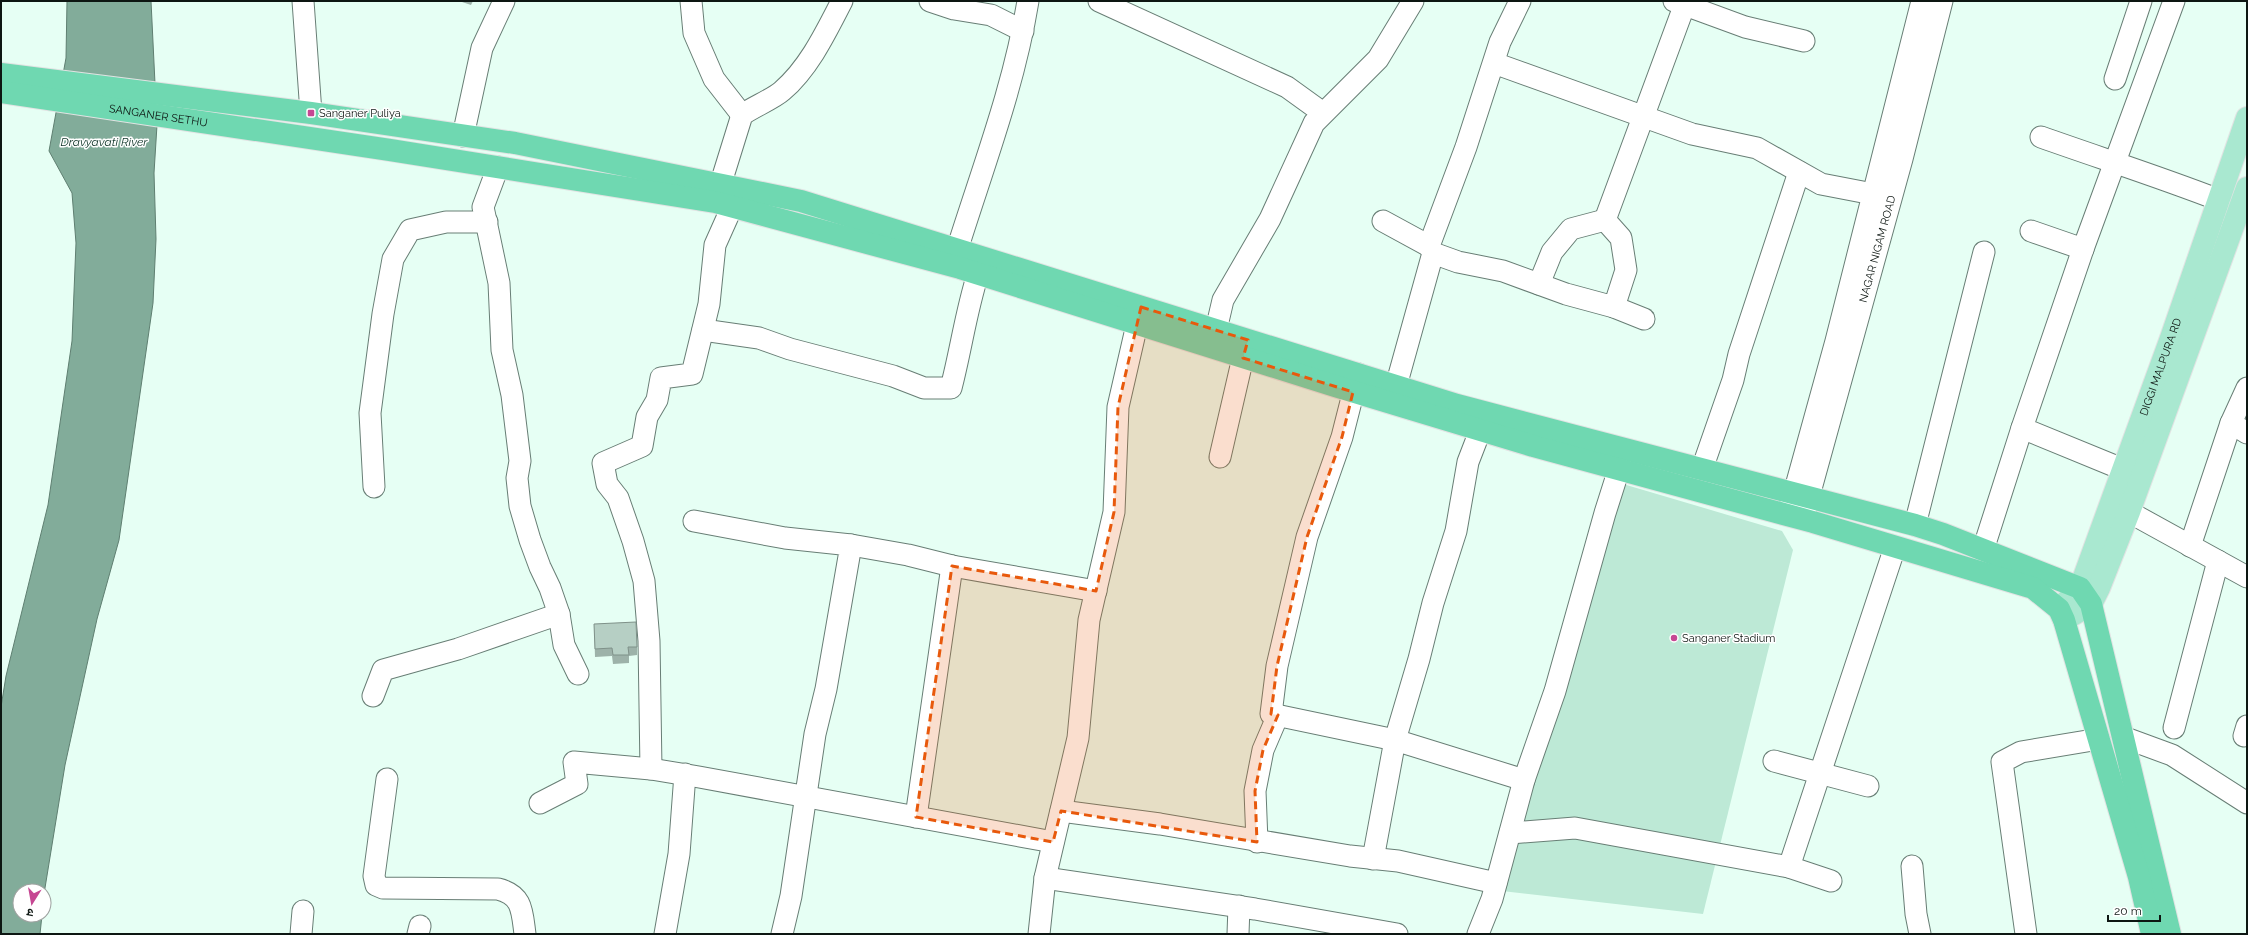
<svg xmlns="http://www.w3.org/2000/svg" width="2248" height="935" font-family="Raleway,'Noto Sans Devanagari',sans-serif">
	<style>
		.green { fill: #bde9d6 }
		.water { fill: #82ac9a; stroke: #5f7f71 }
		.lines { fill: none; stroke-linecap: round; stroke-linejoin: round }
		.minor-casing { stroke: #687e75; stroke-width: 23 }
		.major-casing { stroke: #e2e3e3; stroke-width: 24 }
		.highway-casing { stroke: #e2e3e3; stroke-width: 24 }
		.minor { stroke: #fff; stroke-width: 21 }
		.major { stroke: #a9e8d0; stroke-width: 22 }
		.highway { stroke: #6fd8b1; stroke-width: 22 }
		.wall { fill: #9db2a9 }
		.building { fill: #b6cfc4; stroke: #7f9189 }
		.marked { fill: #e8590c; fill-opacity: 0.2; stroke: #e8590c; stroke-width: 3; stroke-dasharray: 8 5; stroke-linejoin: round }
		.poi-dot { fill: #c64793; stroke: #fff; stroke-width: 1.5 }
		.labels { text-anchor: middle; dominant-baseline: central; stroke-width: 3; stroke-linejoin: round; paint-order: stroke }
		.poi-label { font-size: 11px; fill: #0d1612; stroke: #fff; text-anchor: start }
		.street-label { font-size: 11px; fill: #0d1612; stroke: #fff }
		.water-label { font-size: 12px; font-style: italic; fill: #0c3225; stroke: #fff }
	</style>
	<rect width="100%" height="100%" fill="#e6fff4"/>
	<!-- green -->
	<path class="green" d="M1623 484 1782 531 1793 550 1703 914 1502 891Z"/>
	<!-- water -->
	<path class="water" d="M67 1H151L157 125 154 173 156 239 153 303 119 540 97 619 65 765 44 894V891H20V915H42L40 934H1V707L6 676 48 505 72 341 76 243 72 193 49 151 66 58Z"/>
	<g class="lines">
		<!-- minor casing -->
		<g class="minor-casing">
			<g id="minor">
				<path d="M303 1 311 113"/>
				<path d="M691 1 694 33 714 79 742 115"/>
				<path d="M930 1 954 9 991 15 1023 31"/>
				<path d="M1099 1 1287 87 1323 113"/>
				<path d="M1674 1 1745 27 1804 41"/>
				<path d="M1494 63 1692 134 1757 148 1821 184 1873 194"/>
				<path d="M2115 79 2141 1"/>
				<path d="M463 136 482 48 504 1"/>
				<path d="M2041 137C2100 158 2160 177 2219 200"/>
				<path d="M498 167 483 207 499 283 502 350 512 395 520 461 517 478 520 506 530 540 540 567 550 588 559 614 564 645 578 674"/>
				<path d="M719 189 742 115C753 107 773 99 782 91 809 68 826 32 842 1"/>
				<path d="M1383 221 1429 246"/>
				<path d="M2031 231 2083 249"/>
				<path d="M957 250C983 167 1014 87 1028 1"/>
				<path d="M1433 253 1458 262 1503 271 1566 294 1614 307 1626 270 1621 238 1605 220 1686 1"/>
				<path d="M1539 284 1552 252 1571 229 1605 220"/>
				<path d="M1614 307 1644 319"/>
				<path d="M703 330 759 338 790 349 893 376 924 388H951C961 350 966 311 978 274"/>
				<path d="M1210 346 1216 330 1223 300 1270 219 1314 123 1378 59 1413 1"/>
				<path d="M1358 374 1342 437 1307 537 1277 666 1271 714 1395 740 1524 780"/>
				<path d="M1396 386 1433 253 1429 246 1466 147 1500 42 1520 1"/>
				<path d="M2231 423 2247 433"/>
				<path d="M1220 457 1247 340"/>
				<path d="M1702 469 1733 380 1739 354 1799 172"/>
				<path d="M2122 469 2022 428 2083 249 2174 1"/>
				<path d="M374 487 370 413 383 314 393 259 410 230 446 222H487"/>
				<path d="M2129 512 2247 577"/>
				<path id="s1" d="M1804 514 1902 159 1942 1"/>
				<path d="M1788 515 1836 341 1922 1"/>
				<path d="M694 521 785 538 851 545 826 689 815 734 791 896 782 934"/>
				<path d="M1915 525 1984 252"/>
				<path d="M851 545 908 555 952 566 1096 591"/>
				<path d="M2190 546 2231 423 2247 388"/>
				<path d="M1983 550 2022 428"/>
				<path d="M373 696 383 670 458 649 559 614"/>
				<path d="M2174 728 2218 561"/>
				<path d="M2244 736 2247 726"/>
				<path d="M2123 737 2172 755 2247 803"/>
				<path d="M1774 761 1868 786"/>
				<path d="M651 769 649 641 644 581 633 541 618 498 607 484 603 463 642 446 647 417 657 400 661 378 692 374 709 304 715 245 732 207"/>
				<path d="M387 779 374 876 376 885 383 888 498 889C523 895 522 912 525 934"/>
				<path d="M540 803 577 784 574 762 651 769 699 777 1053 842"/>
				<path d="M1061 811 1160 824 1350 856 1398 861 1496 883"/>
				<path d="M916 817 952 566"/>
				<path d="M1510 833 1575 828 1789 867 1895 547"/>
				<path d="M1257 842 1255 791 1263 750 1278 715"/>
				<path d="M1373 859 1395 740 1419 659 1433 603 1456 531 1468 462 1480 431"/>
				<path d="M1912 866 1916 914 1920 934"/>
				<path d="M1789 867 1831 881"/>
				<path d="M1045 878 1255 909 1397 934"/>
				<path d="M301 934 303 911"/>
				<path d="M418 934 420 926"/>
				<path d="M665 934 679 854 685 774"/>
				<path d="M1039 934 1045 878 1078 738 1089 620 1114 512 1118 407 1141 307"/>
				<path d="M1238 934 1239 906"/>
				<path d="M1478 934 1492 899 1524 780 1555 691 1605 513 1619 469"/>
				<path d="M2026 934 2002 762 2021 752 2099 739"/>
			</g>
		</g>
		<!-- major casing -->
		<g class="major-casing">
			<g id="major">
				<path id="s2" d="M2059 609 2080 588 2171 338 2247 118"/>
				<path d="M2064 620 2091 604 2099 588 2129 512 2247 188"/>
			</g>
		</g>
		<!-- highway casing -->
		<g class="highway-casing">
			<g id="highway">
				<path d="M1 74 311 113 515 143 801 201 1457 405 1915 525 1943 534 2080 588 2091 604 2170 934"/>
				<path id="s3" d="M1 92 390 150 715 202 960 268 1335 386 1533 446 1813 522 2033 588 2059 609 2064 620 2139 877 2152 934"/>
			</g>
		</g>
		<!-- minor -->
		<use href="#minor" class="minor"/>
		<!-- major -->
		<use href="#major" class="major"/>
		<!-- highway -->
		<use href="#highway" class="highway"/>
	</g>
	<!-- wall -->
	<path class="wall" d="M459 1H473L471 5Z
		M594 624 637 647V655L629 656V663L613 664 612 656 595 657Z"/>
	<!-- building -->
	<path class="building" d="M636 622 637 647H628L629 655H613L612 648 595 649 594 624Z"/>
	<!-- marked area -->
	<path class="marked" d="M1141 307 1248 340 1243 358 1353 392 1342 437 1307 537 1277 666 1271 714 1278 715 1263 750 1255 791 1257 842 1061 811 1053 842 916 817 952 566 1096 591 1114 512 1118 407Z"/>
	<!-- markers -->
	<g class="poi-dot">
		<rect x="307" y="109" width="8" height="8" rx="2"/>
		<circle cx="1674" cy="638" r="4"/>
	</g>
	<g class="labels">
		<!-- poi labels -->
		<g class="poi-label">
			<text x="319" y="113">Sanganer Puliya</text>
			<text x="1682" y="638">Sanganer Stadium</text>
		</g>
		<!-- street labels -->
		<g class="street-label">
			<text stroke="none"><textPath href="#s3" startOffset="159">SANGANER SETHU</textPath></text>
			<text stroke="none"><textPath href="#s1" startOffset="275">NAGAR NIGAM ROAD</textPath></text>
			<text stroke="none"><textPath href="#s2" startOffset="265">DIGGI MALPURA RD</textPath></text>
		</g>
		<!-- water labels -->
		<g class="water-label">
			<text x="104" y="142">Dravyavati River</text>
		</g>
	</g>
	<!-- border -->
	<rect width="2248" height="935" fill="none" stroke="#0d1612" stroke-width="4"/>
	<!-- north arrow -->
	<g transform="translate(32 903) rotate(191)"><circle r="19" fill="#ffffff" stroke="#9ea2a0"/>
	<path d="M0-3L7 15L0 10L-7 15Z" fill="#c64793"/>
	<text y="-6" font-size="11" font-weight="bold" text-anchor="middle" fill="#0d1612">उ</text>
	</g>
	<!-- scale -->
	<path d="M2108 915v6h52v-6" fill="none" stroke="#0d1612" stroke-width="2"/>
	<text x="2114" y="915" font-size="12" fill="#0d1612" stroke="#ffffff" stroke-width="3" paint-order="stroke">20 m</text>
</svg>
